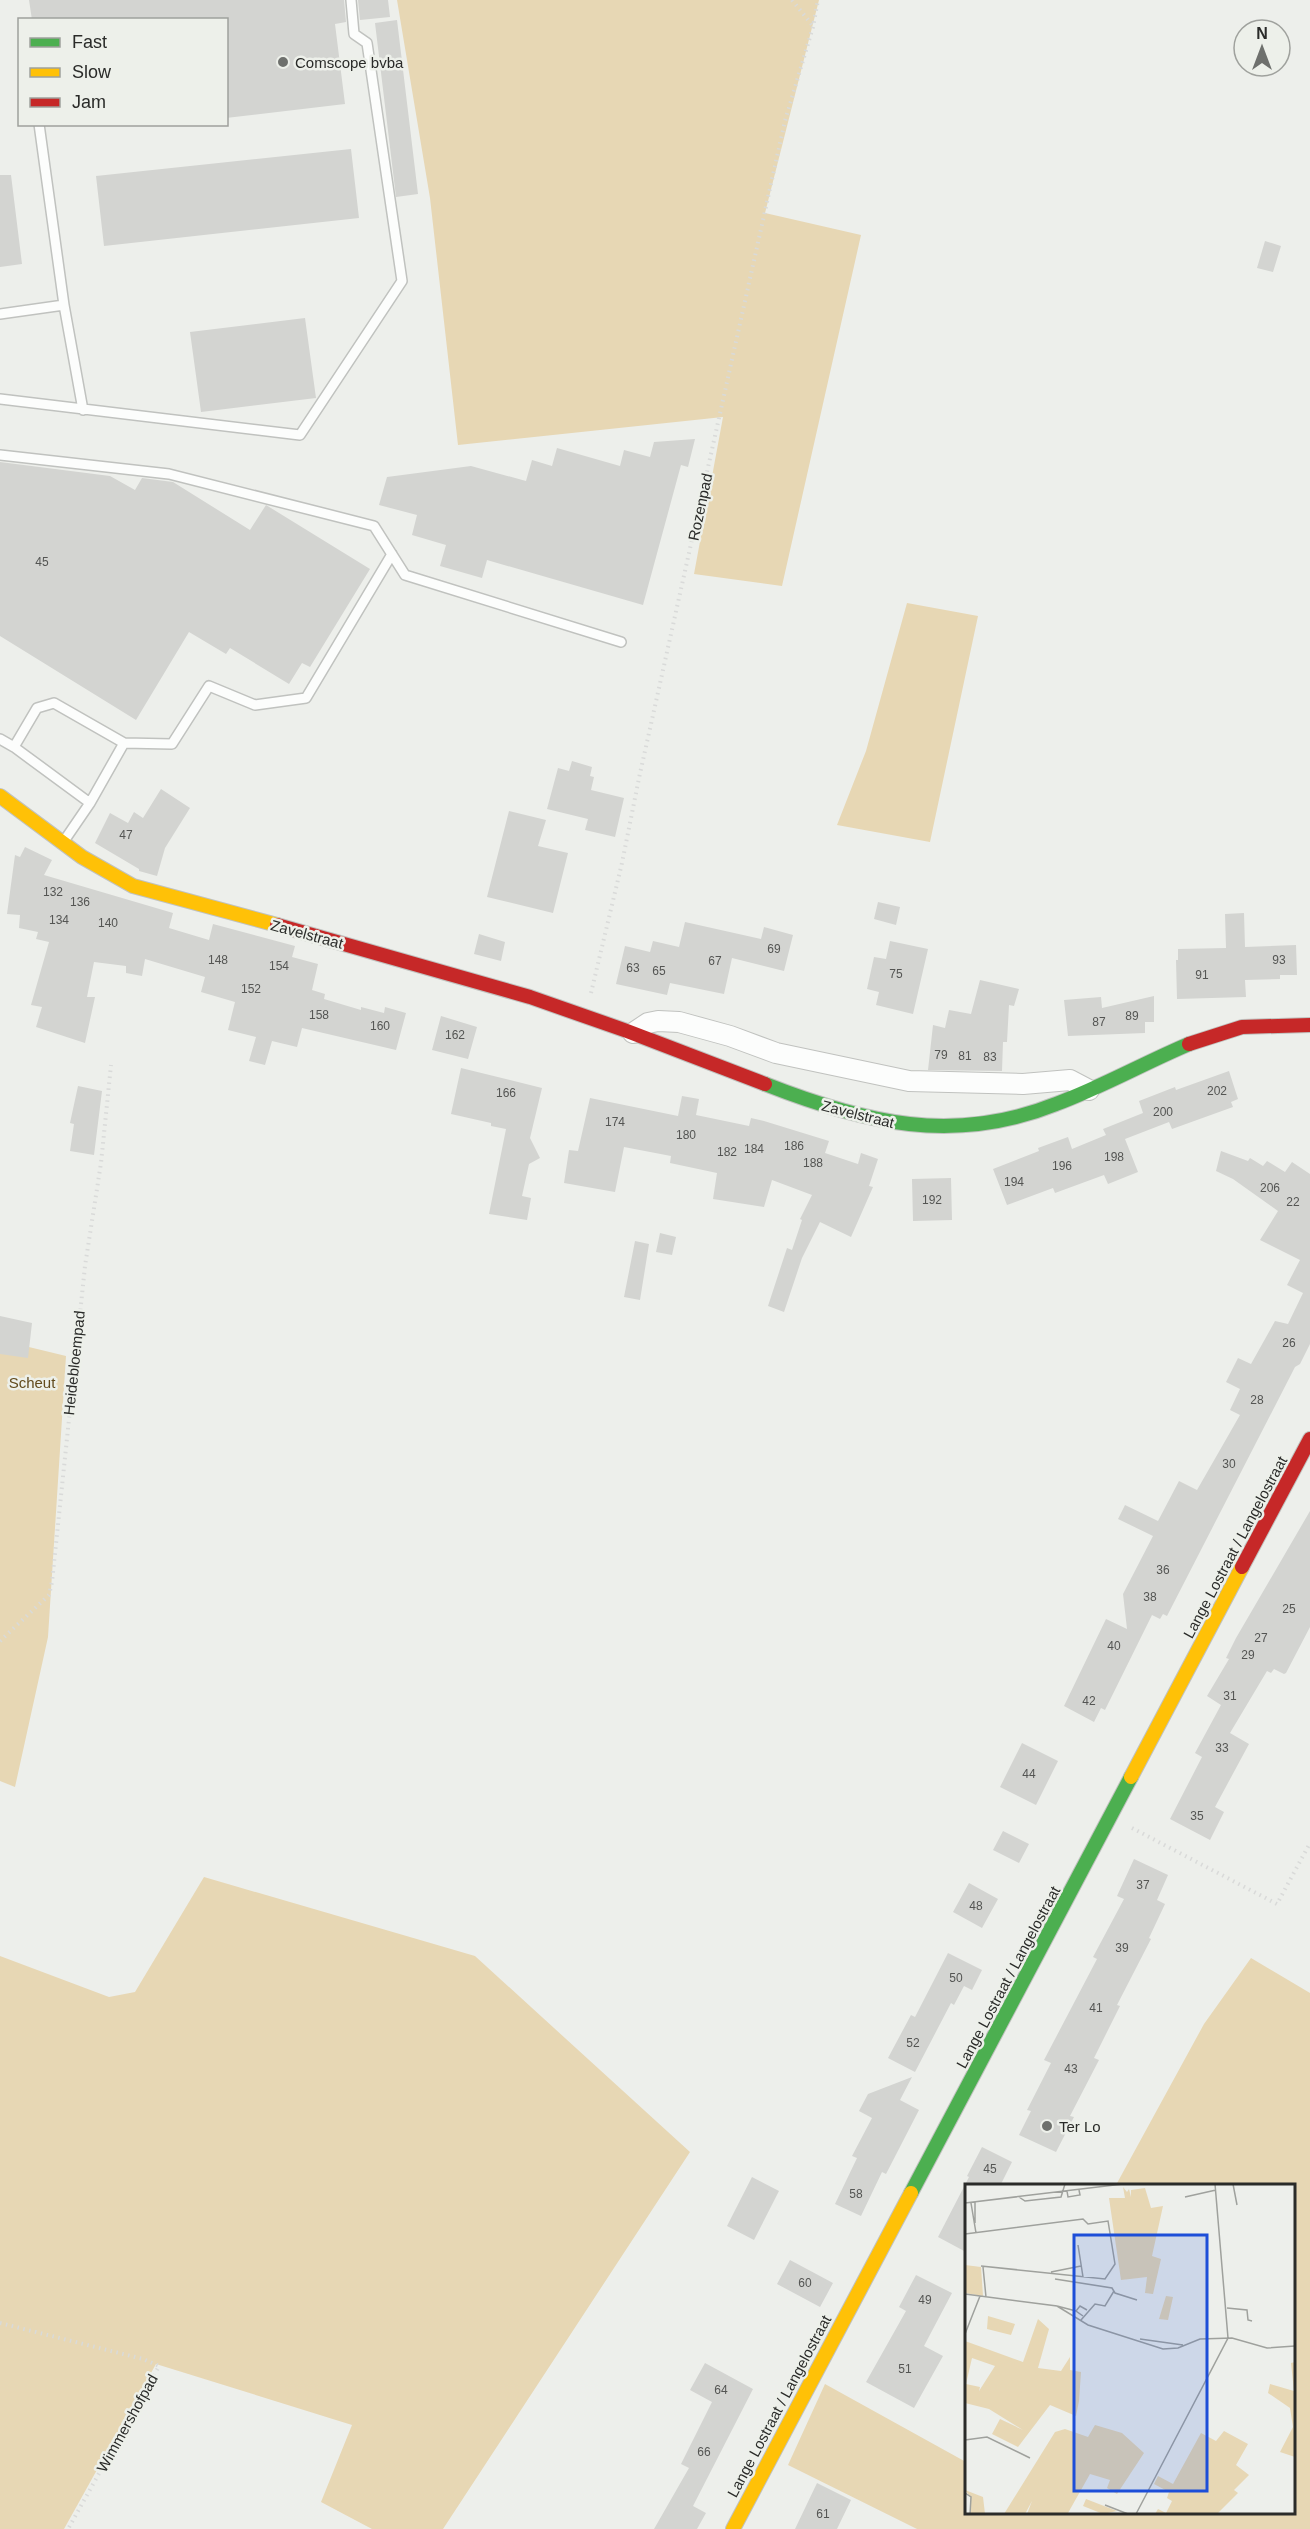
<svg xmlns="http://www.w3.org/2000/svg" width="1310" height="2529" font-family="Arial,sans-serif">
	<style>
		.green { fill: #e7d7b4 }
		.building { fill: #d3d4d1 }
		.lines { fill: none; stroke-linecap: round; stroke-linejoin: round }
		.lane-casing { stroke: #c0c2bf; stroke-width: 12 }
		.street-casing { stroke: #c0c2bf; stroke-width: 22 }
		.fast-casing { stroke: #c0c2bf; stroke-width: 16 }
		.slow-casing { stroke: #c0c2bf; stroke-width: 16 }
		.jam-casing { stroke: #c0c2bf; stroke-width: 16 }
		.path { stroke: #d9dad9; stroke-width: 4; stroke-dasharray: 1.5 4.5; stroke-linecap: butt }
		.lane { stroke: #fcfdfc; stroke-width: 9 }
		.street { stroke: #fcfdfc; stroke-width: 20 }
		.fast { stroke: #4caf50; stroke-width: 14 }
		.slow { stroke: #ffc107; stroke-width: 14 }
		.jam { stroke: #c62828; stroke-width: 14 }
		.poi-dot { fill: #6e706d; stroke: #edf0ea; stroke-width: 2 }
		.labels { text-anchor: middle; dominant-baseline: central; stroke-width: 5; stroke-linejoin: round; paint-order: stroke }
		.number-label { font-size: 12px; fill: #545553 }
		.poi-label { font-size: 15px; fill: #2a2b29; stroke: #edf0ea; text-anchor: start }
		.street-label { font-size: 15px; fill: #2a2b29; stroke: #edf0ea }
		.park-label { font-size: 15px; fill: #624b1d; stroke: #edf0ea }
		.inset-road { fill: none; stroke: #9fa19d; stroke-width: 1.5 }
		.view { fill: #1d4ed8; fill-opacity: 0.15; stroke: #1d4ed8; stroke-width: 3 }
		.inset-edge { fill: none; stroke: #2a2b29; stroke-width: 3 }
	</style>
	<rect width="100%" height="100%" fill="#edefeb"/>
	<!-- green -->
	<path class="green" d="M397 0H819L765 213 861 235 782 586 694 574 723 417 458 445 430 198Z
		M907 603 978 616 930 842 837 825 866 751Z
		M0 1340 66 1356 48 1637 15 1787 0 1781Z
		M204 1877 475 1956 690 2152 443 2529H372L321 2502 352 2425 156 2364 64 2529H0V1956L109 1997 135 1992Z
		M1251 1958 1310 1993V2529H917L788 2465 825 2384 966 2462V2512H1294V2186L1116 2185 1204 2024Z"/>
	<!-- building -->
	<path class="building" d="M29 0H344L346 22 335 24 345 104 226 118V20H32Z
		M358 0H388L390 17 360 20Z
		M397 20 418 194 396 197 375 23Z
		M351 149 359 218 104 246 96 176Z
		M0 175H11L22 264 0 267Z
		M1265 241 1281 246 1273 272 1257 268Z
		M305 318 316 398 201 412 190 332Z
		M695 439 688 467 681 465 643 605 487 560 482 578 440 566 446 545 412 535 417 515 379 505 387 477 471 466 526 481 532 460 552 466 557 448 620 466 624 450 650 457 654 442Z
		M0 462 110 476 135 490 142 478 173 482 250 530 266 505 370 569 310 667 302 663 289 684 230 648 226 654 189 632 136 720 0 636Z
		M572 761 592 767 590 776 594 777 591 790 624 798 615 837 585 830 588 819 547 809 558 768 569 771Z
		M161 789 190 808 165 848 157 876 139 871V869L95 843 110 813 128 823 134 812 143 818Z
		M509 811 546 820 538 846 568 853 553 913 487 897Z
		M25 847 52 860 44 875 173 913 169 928 209 940 213 924 295 946 292 957 318 964 312 990 325 994 324 999 361 1010V1007L384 1013 385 1007 406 1013 396 1050 302 1028 297 1047 272 1041 265 1065 249 1061 256 1037 228 1030 235 1002 201 992 205 977 145 959 142 976 126 973V966L94 962 87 997H95L85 1043 36 1027 42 1007 31 1005 49 942 36 939 38 932 19 928 20 915 7 914 15 855 20 857Z
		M878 902 900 907 896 925 874 919Z
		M1244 913 1245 947 1296 945 1297 975H1280V979L1245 980 1246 997 1177 999 1176 960H1178V949L1226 948 1225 914Z
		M685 922 761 939 764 927 793 935 784 971 732 958 724 994 670 983 667 995 616 984 625 946 650 952 653 941 679 947Z
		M479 934 505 942 501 961 474 954Z
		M890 941 928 949 913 1014 876 1005 879 992 867 989 874 957 886 959Z
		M980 980 1019 989 1014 1006 1009 1005 1007 1042H1003L1002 1071 928 1070 933 1025 945 1028 949 1010 971 1014Z
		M1154 996V1022H1145V1033L1068 1036 1064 1000 1101 997 1102 1008Z
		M441 1016 477 1027 468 1059 432 1050Z
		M461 1068 542 1088 530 1138 540 1158 529 1164 522 1196 531 1198 527 1220 489 1214 506 1129 491 1126V1123L451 1114Z
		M1229 1071 1238 1099 1231 1102 1233 1107 1172 1129 1169 1122 1125 1139 1138 1172 1108 1184 1104 1175 1055 1193 1053 1188 1007 1205 993 1169 1039 1151 1038 1148 1068 1137 1072 1149 1106 1135 1103 1129 1143 1113 1139 1101 1175 1087 1176 1090Z
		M78 1086 102 1091 94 1155 70 1151 74 1124 70 1123Z
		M682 1096 699 1099 696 1115 749 1126 751 1118 764 1121 829 1141 825 1153 858 1164 861 1153 878 1159 869 1186 873 1187 851 1237 820 1222 802 1258 784 1312 768 1306 787 1248 792 1250 802 1220 800 1219 812 1195 772 1180 764 1207 713 1199 717 1173 670 1163 671 1156 624 1147 615 1192 564 1183 569 1150 578 1151 590 1098 678 1116Z
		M1221 1151 1248 1161 1250 1158 1263 1166 1267 1161 1285 1172 1292 1162 1310 1174V1344L1300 1364 1295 1367 1167 1616 1163 1614 1160 1619 1152 1615 1105 1710 1101 1708 1094 1722 1064 1706 1106 1619 1127 1629 1123 1594 1153 1536 1118 1519 1125 1505 1158 1521 1179 1481 1197 1490 1240 1415 1230 1410 1240 1389 1226 1382 1238 1358 1251 1364 1275 1321 1288 1324 1303 1293 1287 1285 1300 1260 1260 1240 1278 1211 1233 1179 1216 1171Z
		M951 1178 952 1220 913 1221 912 1179Z
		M660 1233 676 1237 672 1255 656 1252Z
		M635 1241 649 1244 640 1300 624 1297Z
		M0 1316 32 1323 28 1358 0 1354Z
		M1310 1511V1627L1286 1673 1284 1674 1274 1669 1271 1673 1267 1671 1230 1733 1249 1744 1215 1807 1224 1812 1210 1840 1170 1819 1202 1757 1195 1753 1221 1705 1207 1696 1229 1659 1226 1658 1236 1638Z
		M1022 1743 1058 1761 1036 1805 1000 1787Z
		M1003 1831 1029 1844 1019 1863 993 1850Z
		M1134 1859 1168 1875 1157 1900 1165 1904 1149 1938 1151 1939 1117 2005 1120 2006 1094 2058 1099 2060 1070 2116 1074 2117 1056 2152 1019 2135 1031 2111 1027 2110 1051 2063 1044 2060 1097 1959 1093 1957 1124 1899 1117 1896Z
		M969 1883 998 1899 982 1928 953 1912Z
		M948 1953 982 1970 972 1990 964 1986 954 2005 951 2003 915 2072 888 2058 911 2015 915 2017Z
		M912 2077 900 2100 919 2110 886 2174 882 2172 861 2216 835 2204 857 2158 852 2156 872 2118 859 2111 868 2094Z
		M982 2147 1012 2162 1000 2186H966V2252L938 2237 969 2177 967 2176Z
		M752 2177 779 2191 754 2240 727 2226Z
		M790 2260 833 2283 820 2307 777 2284Z
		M916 2275 952 2293 924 2346 943 2356 914 2408 866 2382 906 2311 899 2307Z
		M705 2363 753 2389 693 2506 706 2513 697 2529H654L689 2468 681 2464 712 2402 690 2390Z
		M817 2483 851 2500 837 2529H795Z"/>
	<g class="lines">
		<!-- lane casing -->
		<g class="lane-casing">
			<path id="lane" d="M39 124 64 305 83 410
				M0 314 64 305
				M0 399 300 435 402 281 367 43 354 34 351 0
				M0 455 169 474 374 526 405 575 621 642
				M0 739 14 747
				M90 803 14 747 37 708 54 703 124 743
				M64 841 90 803 124 743 172 744 209 686 255 705 306 698 392 554"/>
		</g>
		<!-- street casing -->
		<g class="street-casing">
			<path id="street" d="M633 1033 648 1023 658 1021 679 1022 730 1036 776 1053 909 1081 1023 1084 1070 1080 1089 1090"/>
		</g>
		<!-- fast casing -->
		<g class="fast-casing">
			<path id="fast" d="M765 1084C864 1123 954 1145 1056 1104 1102 1087 1144 1063 1189 1044
				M911 2193 1131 1777"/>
		</g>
		<!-- slow casing -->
		<g class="slow-casing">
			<path id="slow" d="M0 796 82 857 133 886 277 925
				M1131 1777 1242 1567
				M733 2529 911 2193"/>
		</g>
		<!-- jam casing -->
		<g class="jam-casing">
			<path id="jam" d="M277 925 530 997 627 1031 765 1084
				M1189 1044 1242 1027 1310 1025
				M1242 1567 1310 1439"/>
		</g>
		<!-- path -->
		<path class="path" d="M792 0 813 26
			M591 993 622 863 639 778 785 121 813 27 818 0
			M0 1641 49 1595 52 1582 85 1266 101 1163 111 1065
			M1132 1828 1277 1904 1310 1843
			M0 2323 143 2359 159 2366 68 2529"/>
		<!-- lane -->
		<use href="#lane" class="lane"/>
		<!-- street -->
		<use href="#street" class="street"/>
		<!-- fast -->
		<use href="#fast" class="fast"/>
		<!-- slow -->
		<use href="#slow" class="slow"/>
		<!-- jam -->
		<use href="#jam" class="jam"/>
	</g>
	<!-- markers -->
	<g class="poi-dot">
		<circle cx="283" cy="62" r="6"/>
		<circle cx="1047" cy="2126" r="6"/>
	</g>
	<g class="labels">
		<!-- number labels -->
		<g class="number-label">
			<text x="42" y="562">45</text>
			<text x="126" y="835">47</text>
			<text x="53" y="892">132</text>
			<text x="80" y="902">136</text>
			<text x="59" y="920">134</text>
			<text x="108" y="923">140</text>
			<text x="774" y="949">69</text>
			<text x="218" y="960">148</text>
			<text x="1279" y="960">93</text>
			<text x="715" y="961">67</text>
			<text x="279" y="966">154</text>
			<text x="633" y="968">63</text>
			<text x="659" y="971">65</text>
			<text x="896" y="974">75</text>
			<text x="1202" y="975">91</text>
			<text x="251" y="989">152</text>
			<text x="319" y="1015">158</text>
			<text x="1132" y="1016">89</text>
			<text x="1099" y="1022">87</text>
			<text x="380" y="1026">160</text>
			<text x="455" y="1035">162</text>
			<text x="941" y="1055">79</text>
			<text x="965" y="1056">81</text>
			<text x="990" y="1057">83</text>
			<text x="1217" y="1091">202</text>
			<text x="506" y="1093">166</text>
			<text x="1163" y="1112">200</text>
			<text x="615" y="1122">174</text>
			<text x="686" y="1135">180</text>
			<text x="794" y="1146">186</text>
			<text x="754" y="1149">184</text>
			<text x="727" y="1152">182</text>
			<text x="1114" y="1157">198</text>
			<text x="813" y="1163">188</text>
			<text x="1062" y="1166">196</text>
			<text x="1014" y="1182">194</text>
			<text x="1270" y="1188">206</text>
			<text x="932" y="1200">192</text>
			<text x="1293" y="1202">22</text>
			<text x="1289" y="1343">26</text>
			<text x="1257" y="1400">28</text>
			<text x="1229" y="1464">30</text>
			<text x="1163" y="1570">36</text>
			<text x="1150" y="1597">38</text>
			<text x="1289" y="1609">25</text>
			<text x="1261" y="1638">27</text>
			<text x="1114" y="1646">40</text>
			<text x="1248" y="1655">29</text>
			<text x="1230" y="1696">31</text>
			<text x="1089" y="1701">42</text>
			<text x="1222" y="1748">33</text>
			<text x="1029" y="1774">44</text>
			<text x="1197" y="1816">35</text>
			<text x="1143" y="1885">37</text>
			<text x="976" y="1906">48</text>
			<text x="1122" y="1948">39</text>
			<text x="956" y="1978">50</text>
			<text x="1096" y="2008">41</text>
			<text x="913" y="2043">52</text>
			<text x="1071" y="2069">43</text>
			<text x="990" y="2169">45</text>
			<text x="856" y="2194">58</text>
			<text x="805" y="2283">60</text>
			<text x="925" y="2300">49</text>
			<text x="905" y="2369">51</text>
			<text x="721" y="2390">64</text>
			<text x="704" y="2452">66</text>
			<text x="823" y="2514">61</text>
		</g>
		<!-- poi labels -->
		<g class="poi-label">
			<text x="295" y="62">Comscope bvba</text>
			<text x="1059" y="2126">Ter Lo</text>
		</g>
		<!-- street labels -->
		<g class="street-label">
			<text transform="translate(700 507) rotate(-78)">Rozenpad</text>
			<text transform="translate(307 934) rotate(15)">Zavelstraat</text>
			<text transform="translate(858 1114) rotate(14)">Zavelstraat</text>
			<text transform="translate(74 1363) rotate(-84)">Heidebloempad</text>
			<text transform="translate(1235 1547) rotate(-62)">Lange Lostraat / Langelostraat</text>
			<text transform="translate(1008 1977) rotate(-62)">Lange Lostraat / Langelostraat</text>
			<text transform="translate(779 2406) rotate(-62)">Lange Lostraat / Langelostraat</text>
			<text transform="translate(127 2423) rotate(-61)">Wimmershofpad</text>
		</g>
		<!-- park labels -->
		<g class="park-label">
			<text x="32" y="1382">Scheut</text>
		</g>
	</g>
	<!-- overview -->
	<g transform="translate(965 2184)">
		<rect width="330" height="330" fill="#edefeb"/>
		<path d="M158 3 162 8 164 5 166 13V6L180 4 186 24 198 22 187 72 196 75 188 110 180 109 182 93 156 96 144 14H160ZM0 81 16 83 18 112 0 109ZM201 112 208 113 203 136 194 135ZM23 132 50 140 46 151 22 145ZM73 135 84 145 73 184 96 187 105 173V186L116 188 114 217 111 232 85 221 53 263 27 250 35 235 58 246 24 225 0 219V157L58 178ZM7 174 30 182 14 207 15 203 1 200ZM330 178V273L315 268 328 243 325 224 303 209 305 200 329 207 326 179ZM130 241 157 249 179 269 152 310 142 304 145 296 125 290 103 329 62 330 67 317 60 330H39L90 248 100 245 123 253ZM259 247 283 260 271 281 284 291 269 306 273 309 252 330H190L193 325 201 329 207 317 202 314 204 308 189 300 193 292 208 300 236 249 251 257ZM0 306 18 313 20 330H5L6 314ZM121 315 152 327 138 330 118 322Z" fill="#e7d7b4" fill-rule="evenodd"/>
		<path class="inset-road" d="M268 0 272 21M102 7 103 13 115 11 114 6M54 13 60 17 96 13 100 0M220 13 251 6M10 18V39M0 19 158 0M6 19 11 49M0 50 118 35 123 40 143 37 150 80 140 95 16 82M113 61 118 93M18 83 21 113M86 88 116 82M90 95 147 104 150 109 172 116M0 110 92 122 123 141 198 165 213 164 235 155 267 154 302 164 330 162M92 122 111 127M262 124 282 126 283 136 287 137M118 132 111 127 115 122 122 126M116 136 130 120 140 122 149 107M0 150 15 112M175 155 218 161M0 256 22 253 65 274M0 309 6 313 5 330M140 321 163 330M171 330 263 154 250 0"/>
		<path class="view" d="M109 51H242V307H109Z"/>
		<rect width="330" height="330" class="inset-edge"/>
	</g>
	<!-- legend -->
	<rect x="18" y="18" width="210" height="108" fill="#edf0ea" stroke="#9fa19d" stroke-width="1.5"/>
	<rect x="30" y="38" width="30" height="9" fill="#4caf50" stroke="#9fa19d" stroke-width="1.5"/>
	<text x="72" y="48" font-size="18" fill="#2a2b29">Fast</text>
	<rect x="30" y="68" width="30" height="9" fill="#ffc107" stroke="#9fa19d" stroke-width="1.5"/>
	<text x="72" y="78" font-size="18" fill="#2a2b29">Slow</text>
	<rect x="30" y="98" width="30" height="9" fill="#c62828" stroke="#9fa19d" stroke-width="1.5"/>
	<text x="72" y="108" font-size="18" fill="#2a2b29">Jam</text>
	<!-- north arrow -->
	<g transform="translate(1262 48)"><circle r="28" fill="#edf0ea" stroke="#9fa19d" stroke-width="1.5"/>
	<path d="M0-4.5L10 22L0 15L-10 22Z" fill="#6e706d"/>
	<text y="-9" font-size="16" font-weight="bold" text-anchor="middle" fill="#2a2b29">N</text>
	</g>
</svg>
